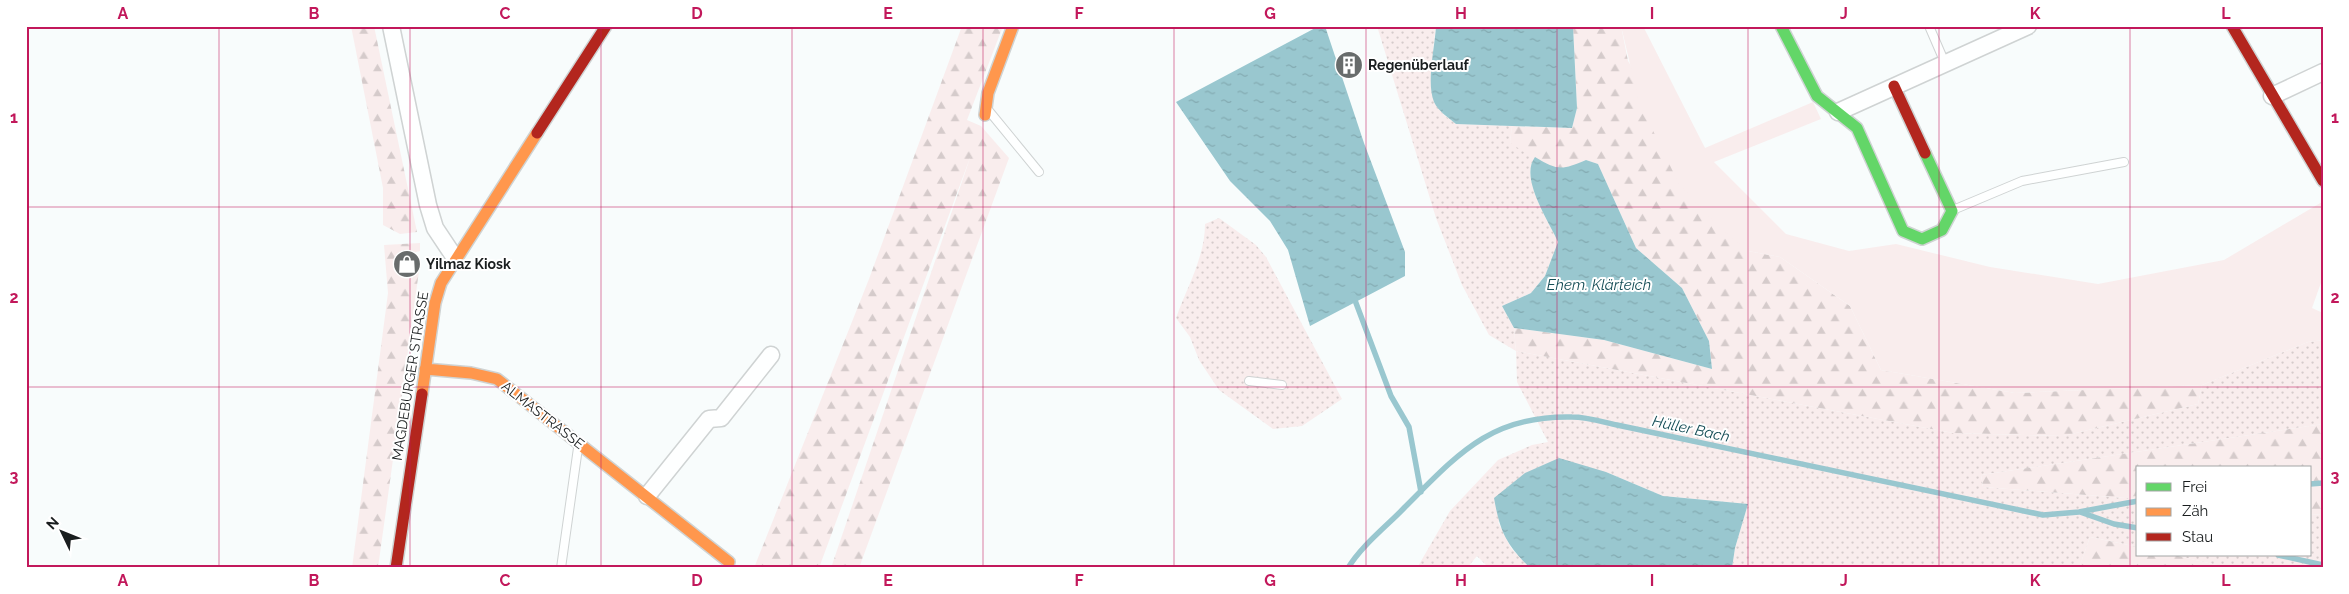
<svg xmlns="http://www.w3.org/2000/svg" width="2349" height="594" font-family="Raleway,sans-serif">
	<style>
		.grass { fill: url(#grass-dots) }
		.forest { fill: url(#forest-firs) }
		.park { fill: #f9eded }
		.water { fill: url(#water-ripples) }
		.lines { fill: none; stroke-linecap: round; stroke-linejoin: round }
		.stream { stroke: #99c7cf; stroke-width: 5.5 }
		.lane-casing { stroke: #cfd3d3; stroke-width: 10 }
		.street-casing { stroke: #cfd3d3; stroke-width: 19 }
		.fast-casing { stroke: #cfd3d3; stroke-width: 14 }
		.slow-casing { stroke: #cfd3d3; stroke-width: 14 }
		.jam-casing { stroke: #cfd3d3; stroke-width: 14 }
		.lane { stroke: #feffff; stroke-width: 8 }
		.street { stroke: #feffff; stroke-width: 16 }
		.fast { stroke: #63d668; stroke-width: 11 }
		.slow { stroke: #ff974d; stroke-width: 11 }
		.jam { stroke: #b3261e; stroke-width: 11 }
		.grid { fill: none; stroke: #c2185b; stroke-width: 1; stroke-opacity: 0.55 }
		.labels { text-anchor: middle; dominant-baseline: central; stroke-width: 4; stroke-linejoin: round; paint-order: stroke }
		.poi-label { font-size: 14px; font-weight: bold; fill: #1a1e1f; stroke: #fff; text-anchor: start }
		.street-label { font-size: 14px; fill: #1a1e1f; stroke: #fff }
		.water-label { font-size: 15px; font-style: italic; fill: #154d56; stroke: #fff }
		.neatline { fill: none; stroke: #c2185b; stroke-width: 2 }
		.grid-label { font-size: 16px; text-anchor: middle; font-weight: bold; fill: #c2185b }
	</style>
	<defs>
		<pattern id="grass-dots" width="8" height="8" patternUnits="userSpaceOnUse" patternTransform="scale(1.25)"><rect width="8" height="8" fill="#f9eded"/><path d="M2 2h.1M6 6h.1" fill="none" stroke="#d5cbcb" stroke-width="1.8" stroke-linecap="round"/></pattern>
		<pattern id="forest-firs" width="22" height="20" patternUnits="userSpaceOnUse" patternTransform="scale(1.25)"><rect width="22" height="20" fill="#f9eded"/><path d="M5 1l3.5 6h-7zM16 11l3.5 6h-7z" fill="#d5cbcb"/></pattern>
		<pattern id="water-ripples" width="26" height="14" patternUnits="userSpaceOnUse" patternTransform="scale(1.25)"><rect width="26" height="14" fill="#99c7cf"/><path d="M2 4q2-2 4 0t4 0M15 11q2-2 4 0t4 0" fill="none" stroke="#83aab1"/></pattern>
	</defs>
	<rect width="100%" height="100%" fill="#f8fcfc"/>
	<!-- grass -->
	<path class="grass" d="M1377 26H1436L1433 50 1434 102 1443 114 1456 124 1512 126 1510 142 1535 157C1519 178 1549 221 1558 242L1545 276 1531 293 1502 306 1514 328 1516 351 1953 433 2063 436 2198 404 2202 385 2308 342 2323 340V424L1981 475 1983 487 2138 499V547L2090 537 2079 568H1732L1735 548 1748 504 1663 496 1606 472 1498 522 1511 548 1530 568H1489L1477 556 1467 568H1417L1450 511 1498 460 1532 445 1548 442 1517 382 1516 351 1489 335 1462 285 1436 218Z
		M1219 218 1256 245 1266 257 1342 399 1302 426 1273 429 1219 390 1199 360 1190 337 1176 318C1187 287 1205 257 1205 224Z
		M2310 514 2323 515V568H2230L2174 555H2310Z"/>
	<!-- forest -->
	<path class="forest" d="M351 26H374L417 232 400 234 383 225V188Z
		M962 26H1003L967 120 981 126 1009 158 859 568H831L971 155 819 568H754L869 279Z
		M1573 26H1621L1628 61 1748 251 1780 257 1850 306 1881 370 2015 393 2202 385 2198 404 2063 436 1953 433 1516 351 1514 328 1604 340 1712 369 1709 341 1682 288 1636 248 1598 164 1586 160C1580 162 1571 169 1564 169 1550 170 1521 151 1510 142L1512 126 1572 128 1577 108Z
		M420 243V251L399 256 403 275 419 271 378 568H352L388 293 384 245Z
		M2323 424V515L2310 514V468H2138V499L1983 487 1981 475Z
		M2090 537 2138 547V555H2174L2230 568H2079Z"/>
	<!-- park -->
	<path class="park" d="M1621 26H1643L1705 148 1813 102 1821 119 1714 162 1786 234 1849 251 1896 244 1990 267 2098 284 2224 260 2322 202 2323 277 2312 308 2323 313V340L2308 342 2202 385 2015 393 1881 370 1850 306 1780 257 1748 251 1717 225 1679 184 1639 102Z"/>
	<!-- water -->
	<path class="water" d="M1319 26H1325L1364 143 1405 252V276L1310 326 1288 250 1270 221 1230 181 1176 102Z
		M1436 26H1573L1577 108 1572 128 1456 124C1449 118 1438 111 1434 102 1426 82 1435 47 1436 26Z
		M1535 157C1558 171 1562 170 1586 160L1598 164 1636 248 1682 288 1709 341 1712 369 1604 340 1514 328 1502 306 1531 293 1545 276 1558 242C1549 221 1519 178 1535 157Z
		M1559 458 1606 472 1663 496 1748 504 1735 548 1732 568H1530C1506 544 1500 532 1494 498L1525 473Z"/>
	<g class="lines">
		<!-- stream -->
		<path class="stream" d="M1353 295 1391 396 1409 427 1421 492
			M2310 484 2323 483
			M2080 512 2114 524 2138 528
			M2278 555 2323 565
			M1348 568C1362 545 1387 526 1405 507 1458 454 1491 415 1572 417 1587 417 1603 422 1617 425L2043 515 2079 512 2138 501"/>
		<!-- lane casing -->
		<g class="lane-casing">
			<path id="lane" d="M1929 26 1945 63
				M989 111 1039 172
				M1953 210 2022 181 2124 162
				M1249 381 1282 385
				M561 568 578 448"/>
		</g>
		<!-- street casing -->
		<g class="street-casing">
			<path id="street" d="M391 26 428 205 435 228 455 258
				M2272 96 2323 72
				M1838 112 2028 26
				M647 496 709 419 721 418 771 355"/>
		</g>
		<!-- fast casing -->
		<g class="fast-casing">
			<path id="fast" d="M1781 26 1817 96 1857 128 1903 231 1922 239 1942 230 1952 211 1925 153"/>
		</g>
		<!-- slow casing -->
		<g class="slow-casing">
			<path id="slow" d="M985 115 988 93 1013 26
				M425 369 471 373 497 379 729 562
				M422 394 435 303 441 283 537 133"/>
		</g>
		<!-- jam casing -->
		<g class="jam-casing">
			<path id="jam" d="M2232 26 2323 181
				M1894 86 1925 153
				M537 133 606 26
				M396 568 422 394"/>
		</g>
		<!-- lane -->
		<use href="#lane" class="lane"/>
		<!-- street -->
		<use href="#street" class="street"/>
		<!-- fast -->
		<use href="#fast" class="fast"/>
		<!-- slow -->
		<use href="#slow" class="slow"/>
		<!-- jam -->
		<use href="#jam" class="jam"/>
	</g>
	<!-- grid -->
	<path class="grid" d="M219 26V568M410 26V568M601 26V568M792 26V568M983 26V568M1174 26V568M1366 26V568M1557 26V568M1748 26V568M1939 26V568M2130 26V568M26 207H2323M26 387H2323"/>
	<!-- icons -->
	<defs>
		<g id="building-disc" transform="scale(1.4375)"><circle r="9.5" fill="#686c6c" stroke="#fff"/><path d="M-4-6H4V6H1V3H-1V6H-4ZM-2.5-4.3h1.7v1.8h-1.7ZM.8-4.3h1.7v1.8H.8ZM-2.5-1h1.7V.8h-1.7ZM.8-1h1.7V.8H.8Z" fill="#fff"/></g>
		<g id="shop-disc" transform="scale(1.4375)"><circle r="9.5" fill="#686c6c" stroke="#fff"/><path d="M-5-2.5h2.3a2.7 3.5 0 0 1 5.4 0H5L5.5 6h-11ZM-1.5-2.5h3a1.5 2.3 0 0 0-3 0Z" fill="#fff"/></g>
	</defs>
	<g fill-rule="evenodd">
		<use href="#building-disc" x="1349" y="65"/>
		<use href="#shop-disc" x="407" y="264"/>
	</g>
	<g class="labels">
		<!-- poi labels -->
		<g class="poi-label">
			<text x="1368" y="65">Regenüberlauf</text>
			<text x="426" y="264">Yilmaz Kiosk</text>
		</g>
		<!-- street labels -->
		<g class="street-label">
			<text transform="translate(410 376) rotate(-81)">MAGDEBURGER STRASSE</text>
			<text transform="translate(543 415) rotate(38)">ALMASTRASSE</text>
		</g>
		<!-- water labels -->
		<g class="water-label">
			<text x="1599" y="285">Ehem. Klärteich</text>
			<text transform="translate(1691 429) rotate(12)">Hüller Bach</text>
		</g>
	</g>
	<!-- border -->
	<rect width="2349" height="594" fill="none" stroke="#ffffff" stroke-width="55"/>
	<!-- legend -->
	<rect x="2136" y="466" width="175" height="90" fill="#ffffff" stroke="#a3a5a5"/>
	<rect x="2146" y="483" width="25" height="8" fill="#63d668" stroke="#a3a5a5"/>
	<text x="2182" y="492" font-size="15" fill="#1a1e1f">Frei</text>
	<rect x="2146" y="508" width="25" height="8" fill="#ff974d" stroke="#a3a5a5"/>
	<text x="2182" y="516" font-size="15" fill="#1a1e1f">Zäh</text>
	<rect x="2146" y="533" width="25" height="8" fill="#b3261e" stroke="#a3a5a5"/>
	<text x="2182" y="542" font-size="15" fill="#1a1e1f">Stau</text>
	<!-- north arrow -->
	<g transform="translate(62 532) rotate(313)" stroke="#ffffff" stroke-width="4" paint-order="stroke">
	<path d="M0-4L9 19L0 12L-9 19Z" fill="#1a1e1f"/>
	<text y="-8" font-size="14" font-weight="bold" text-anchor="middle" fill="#1a1e1f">N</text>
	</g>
	<rect x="28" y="28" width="2294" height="538" class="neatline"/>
	<g class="grid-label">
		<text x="123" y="19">A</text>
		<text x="314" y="19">B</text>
		<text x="505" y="19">C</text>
		<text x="697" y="19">D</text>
		<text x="888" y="19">E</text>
		<text x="1079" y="19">F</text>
		<text x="1270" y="19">G</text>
		<text x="1461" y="19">H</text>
		<text x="1652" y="19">I</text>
		<text x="1844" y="19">J</text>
		<text x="2035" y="19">K</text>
		<text x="2226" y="19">L</text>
		<text x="14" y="123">1</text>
		<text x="2335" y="123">1</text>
		<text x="14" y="303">2</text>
		<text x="2335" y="303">2</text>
		<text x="14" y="482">3</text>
		<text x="2335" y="482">3</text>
		<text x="123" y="586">A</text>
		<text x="314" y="586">B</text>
		<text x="505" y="586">C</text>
		<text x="697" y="586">D</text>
		<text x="888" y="586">E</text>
		<text x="1079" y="586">F</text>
		<text x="1270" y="586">G</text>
		<text x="1461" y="586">H</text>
		<text x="1652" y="586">I</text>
		<text x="1844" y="586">J</text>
		<text x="2035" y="586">K</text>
		<text x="2226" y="586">L</text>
	</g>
</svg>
